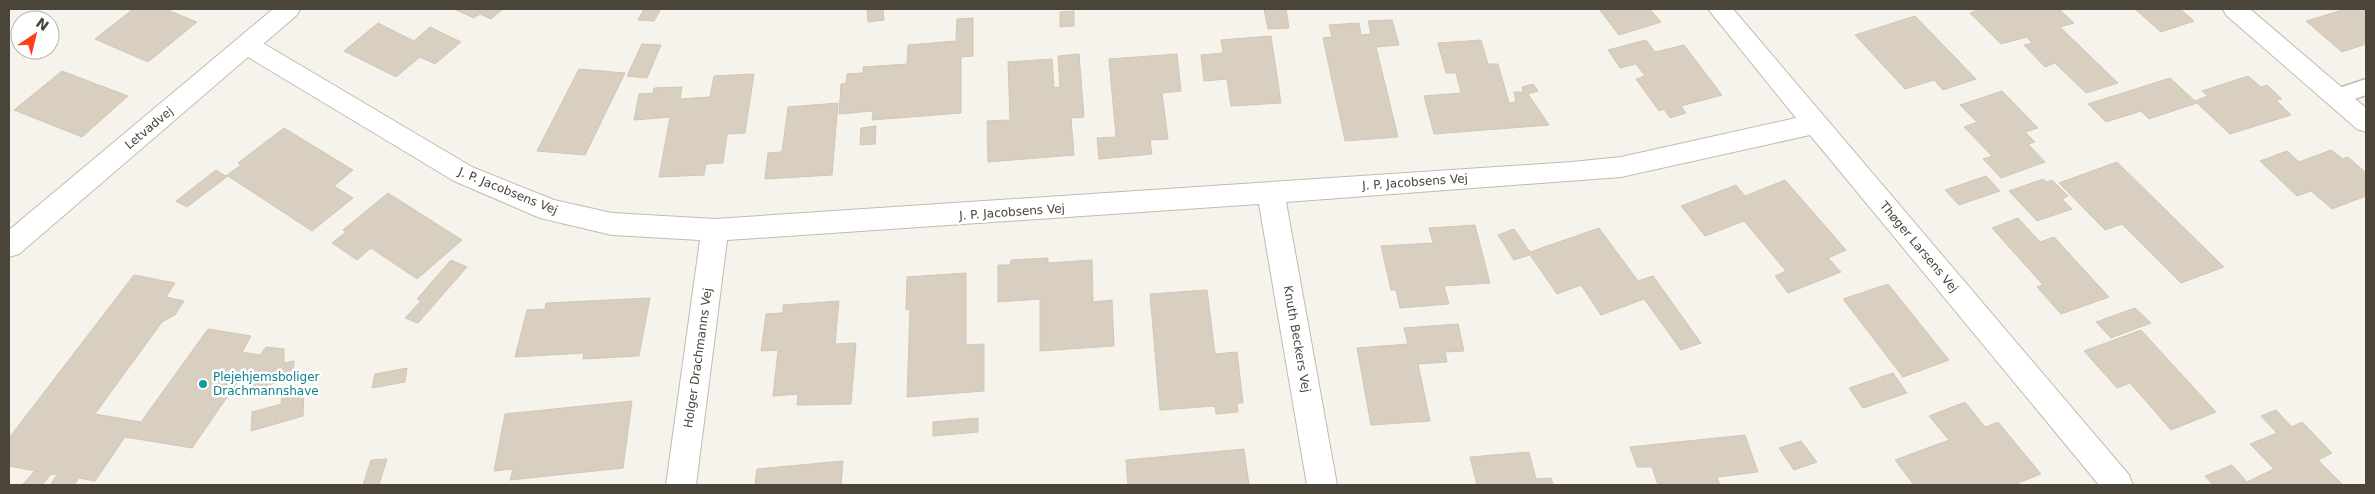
<svg xmlns="http://www.w3.org/2000/svg" width="2375" height="494" font-family="'DejaVu Sans',sans-serif">
	<style>
		.building { fill: #d8cfc1; stroke: #d3c7b4 }
		.lines { fill: none; stroke-linecap: round; stroke-linejoin: round }
		.service-casing { stroke: #c2bbae; stroke-width: 3 }
		.minor-casing { stroke: #c2bbae; stroke-width: 2 }
		.tertiary-casing { stroke: #c2bbae; stroke-width: 2 }
		.service { fill: #fff; fill-rule: evenodd }
		.minor { fill: #fff; fill-rule: evenodd }
		.tertiary { fill: #fff; fill-rule: evenodd }
		.culture-dot { fill: #0f9aa8; stroke: #fff; stroke-width: 2 }
		.labels { text-anchor: middle; dominant-baseline: central; stroke-width: 5; stroke-linejoin: round; paint-order: stroke }
		.street-label { font-size: 12px; fill: #4b4439; stroke: #fff }
		.culture-label { font-size: 12px; fill: #0d838f; stroke: #fff; text-anchor: start }
	</style>
	<rect width="100%" height="100%" fill="#f6f3ec"/>
	<!-- building -->
	<path class="building" d="M133 9H165L197 22 148 62 95 39Z
		M454 9H503L491 19 480 14 474 18Z
		M644 9H661L654 21 638 20Z
		M867 9H883L884 20 868 22Z
		M1264 9H1286L1289 28 1268 29Z
		M1599 9H1650L1661 22 1619 35Z
		M1980 9H2059L2074 23 2060 27 2118 83 2086 93 2055 63 2045 67 2024 45 2032 43 2027 37 2001 44 1970 13Z
		M2135 9H2180L2194 21 2161 32Z
		M2346 9H2366V44L2342 52 2306 21Z
		M1074 11V26L1060 27V12Z
		M1915 16 1976 79 1943 90 1934 80 1905 89 1855 35Z
		M973 18V56L961 57V113L872 120 873 111 839 114 841 84 846 83 847 74 863 73V67L907 64 908 45 956 41 957 19Z
		M1392 20 1399 45 1376 47 1398 137 1345 141 1323 38 1332 37 1329 25 1359 23 1361 35 1371 34 1368 21Z
		M378 23 414 41 430 27 461 42 435 64 420 57 396 77 344 51Z
		M1271 36 1281 103 1231 106 1227 79 1204 81 1201 55 1223 53 1221 40Z
		M1481 40 1488 64H1498L1509 103 1516 102 1514 92H1523L1522 87 1533 84 1538 91 1528 94 1549 125 1434 134 1424 96 1461 93 1456 73H1446L1438 43Z
		M1646 40 1655 52 1684 45 1722 95 1681 106 1686 113 1670 118 1664 109 1659 111 1636 79 1645 76 1636 64 1620 68 1608 50Z
		M642 44 661 45 647 78 627 76Z
		M1079 54 1084 117 1071 118 1074 155 988 162 987 121 1010 120 1008 62 1052 59 1054 88 1060 87 1058 56Z
		M1177 54 1181 91 1162 93 1168 139 1150 140 1152 154 1099 159 1097 138 1116 137 1109 59Z
		M579 69 625 73 585 155 537 151Z
		M62 71 128 96 82 137 14 110Z
		M754 74 745 133 727 134 723 163 706 164 704 175 659 177 670 117 634 120 639 94 653 93 654 88 682 87 680 99 710 97 714 76Z
		M2248 76 2261 87 2267 85 2282 99 2276 100 2291 115 2230 134 2197 103 2149 119 2141 111 2106 122 2088 104 2170 78 2195 101 2208 96 2202 91Z
		M2002 91 2038 128 2025 132 2035 142 2028 144 2045 162 2001 178 1983 159 1992 156 1964 127 1977 122 1960 105Z
		M838 103 832 175 765 179 768 153 782 152 788 107Z
		M876 126 875 144 860 145 861 128Z
		M284 128 353 170 334 186 353 198 312 231 228 176 187 207 176 201 216 170 226 176 241 165 238 163Z
		M2331 150 2343 159 2348 157 2366 173V196L2332 209 2311 191 2297 196 2260 161 2287 151 2299 162Z
		M2117 162 2224 267 2181 283 2122 224 2105 230 2059 183Z
		M1986 176 2000 191 1959 205 1945 190Z
		M2043 179 2047 182 2052 180 2068 196 2062 199 2072 209 2037 221 2009 191Z
		M1785 180 1846 250 1828 258 1841 272 1788 293 1775 276 1786 271 1744 221 1705 236 1681 206 1736 185 1745 196Z
		M388 193 462 240 417 279 371 248 357 260 332 243 346 232 343 230Z
		M2018 218 2040 242 2054 237 2109 297 2061 314 2037 287 2043 285 1992 228Z
		M1475 225 1490 283 1444 286 1449 304 1400 308 1396 290H1391L1381 246 1433 243 1429 228Z
		M1599 228 1638 281 1653 276 1701 343 1681 350 1644 299 1601 315 1581 285 1557 294 1530 255 1514 260 1498 235 1514 229 1530 252Z
		M1048 258V263L1092 260 1093 302 1112 300 1114 346 1040 351V299L998 302V265H1010L1011 260Z
		M451 260 467 267 418 323 405 318 421 301 417 299Z
		M966 273V345L984 344V391L907 397 910 309 906 310 907 277Z
		M134 275 175 283 166 297 184 301 175 315 162 322 95 414 141 422 208 329 251 336 242 352 260 355 266 347 284 349V363L294 361 293 378 253 389 250 372 241 377 192 448 125 437 95 481 79 478 74 485H50L57 475 51 474 42 485H22L35 471 9 466V438Z
		M1888 284 1949 360 1903 377 1843 299Z
		M1207 290 1215 354 1237 352 1243 403H1237L1238 412 1216 414 1215 406 1160 410 1150 294Z
		M650 298 639 356 583 359 584 353 515 357 527 310 545 309 546 303Z
		M839 301 835 344 856 343 851 404 797 405 798 394 773 396 778 350 761 351 766 314 783 313V305Z
		M2135 308 2151 323 2111 338 2096 322Z
		M1458 324 1464 351 1445 352 1447 362 1418 364 1430 421 1371 425 1357 348 1408 344 1404 328Z
		M2141 330 2216 412 2171 430 2130 383 2117 388 2084 351Z
		M407 368 405 382 372 388 375 374Z
		M1893 373 1907 393 1863 408 1849 388Z
		M304 386 303 416 251 431 252 412 281 404 282 392Z
		M632 401 623 468 510 480 513 469 494 471 505 414Z
		M1965 402 1985 427 1998 422 2041 474 2013 485H1914L1895 460 1949 440 1929 416Z
		M2276 410 2292 427 2302 422 2332 453 2318 460 2343 485H2213L2205 476 2232 465 2247 482 2274 469 2250 444 2277 433 2261 416Z
		M978 418V432L933 436V422Z
		M1745 435 1758 472 1717 477 1720 485H1658L1652 467H1637L1630 447Z
		M1801 441 1817 462 1794 470 1779 448Z
		M1244 449 1249 485H1128L1126 460Z
		M1529 452 1536 479 1551 478 1553 485H1474H1477L1470 457Z
		M387 459 379 485H363L371 460Z
		M843 461 841 485H755L757 469Z"/>
	<g class="lines">
		<!-- service casing -->
		<g class="service-casing">
			<path id="service" d="M2366 79V95L2337 105 2330 103 2327 97 2330 91Z"/>
		</g>
		<!-- minor casing -->
		<g class="minor-casing">
			<path id="minor" d="M1708 9H1733L2129 475 2133 485H2099L1810 135 1621 177 1286 202 1337 485H1307L1259 204 727 240 696 485H666L700 240 612 235 540 218 454 181 238 51 235 45 238 39 247 36 256 39 472 167 554 200 612 213 715 219 1572 162 1621 157 1796 118Z
				M2223 9H2250L2366 108V132L2357 129 2226 15Z"/>
		</g>
		<!-- tertiary casing -->
		<g class="tertiary-casing">
			<path id="tertiary" d="M273 9H300L297 15 19 254 9 257V230Z"/>
		</g>
		<!-- service -->
		<use href="#service" class="service"/>
		<!-- minor -->
		<use href="#minor" class="minor"/>
		<!-- tertiary -->
		<use href="#tertiary" class="tertiary"/>
	</g>
	<!-- markers -->
	<circle class="culture-dot" cx="203" cy="384" r="5"/>
	<g class="labels">
		<!-- street labels -->
		<g class="street-label">
			<text transform="translate(149 128) rotate(-40)">Letvadvej</text>
			<text transform="translate(1415 182) rotate(-4)">J. P. Jacobsens Vej</text>
			<text transform="translate(508 191) rotate(22)">J. P. Jacobsens Vej</text>
			<text transform="translate(1012 212) rotate(-4)">J. P. Jacobsens Vej</text>
			<text transform="translate(1919 247) rotate(50)">Thøger Larsens Vej</text>
			<text transform="translate(1297 339) rotate(80)">Knuth Beckers Vej</text>
			<text transform="translate(698 358) rotate(-82)">Holger Drachmanns Vej</text>
		</g>
		<!-- culture labels -->
		<g class="culture-label">
			<text x="213" y="377">Plejehjemsboliger<tspan x="213" dy="14">Drachmannshave</tspan></text>
		</g>
	</g>
	<!-- border -->
	<rect width="2375" height="494" fill="none" stroke="#4b4439" stroke-width="20"/>
	<!-- north arrow -->
	<g transform="translate(35 35) rotate(35)"><circle r="24" fill="#ffffff" stroke="#b7b4b0"/>
	<path d="M0-4L9 19L0 12L-9 19Z" fill="#fc3f1d"/>
	<text y="-8" font-size="14" font-weight="bold" text-anchor="middle" fill="#4b4439">N</text>
	</g>
</svg>
